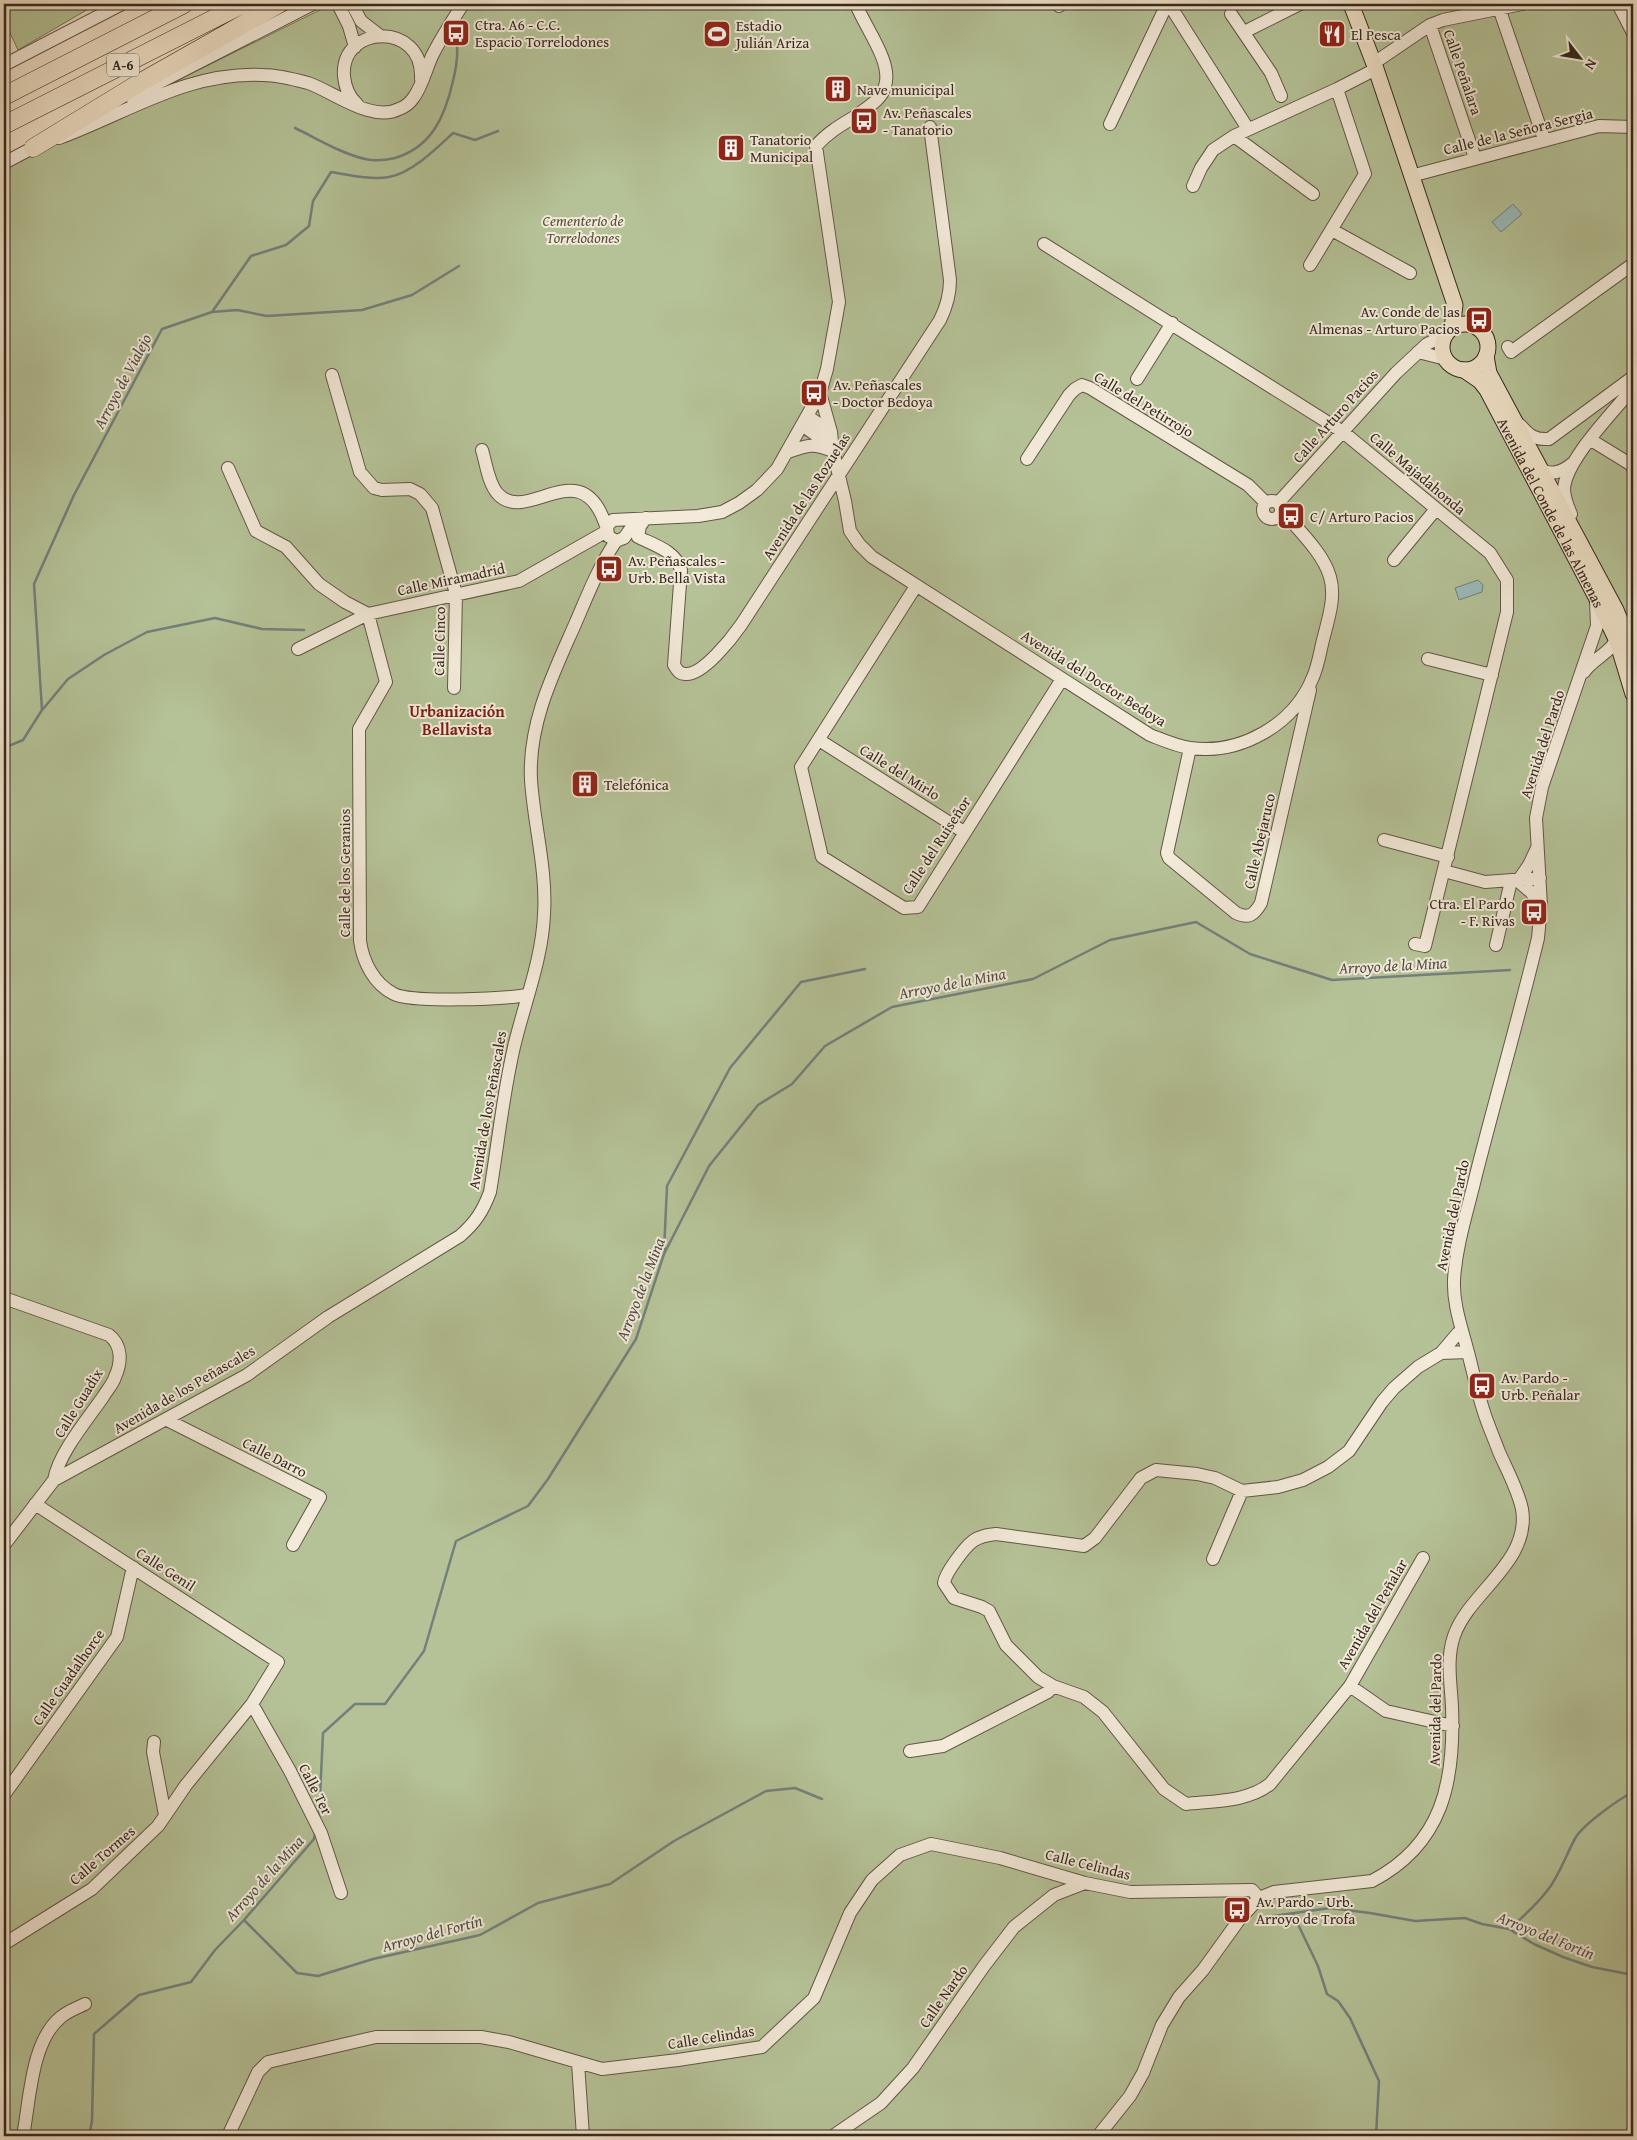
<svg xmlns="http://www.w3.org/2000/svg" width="1637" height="2140" font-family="'Gentium Book Plus',serif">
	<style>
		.green { fill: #b5c297; stroke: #76765c }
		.water { fill: #9bbbbb; stroke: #73817d }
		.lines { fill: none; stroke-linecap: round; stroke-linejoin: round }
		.stream { stroke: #73817d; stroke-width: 2.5 }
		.minor-casing { stroke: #645649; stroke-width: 14 }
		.major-casing { stroke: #362920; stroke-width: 17 }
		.highway-casing { stroke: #362920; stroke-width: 19 }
		.minor { stroke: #f3ead9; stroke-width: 12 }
		.major { stroke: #eddfc5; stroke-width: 15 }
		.highway { stroke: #eddfc5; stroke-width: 18 }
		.labels { text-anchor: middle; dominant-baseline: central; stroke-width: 4; stroke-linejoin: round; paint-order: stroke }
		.shield { fill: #f3ead9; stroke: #6f6358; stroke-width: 1 }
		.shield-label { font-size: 14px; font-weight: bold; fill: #362920 }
		.poi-label { font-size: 15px; fill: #362920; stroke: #f3ead9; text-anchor: start }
		.street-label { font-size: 15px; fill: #362920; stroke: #f3ead9 }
		.park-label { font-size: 15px; font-style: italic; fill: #564f3e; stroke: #f3ead9 }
		.water-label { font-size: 16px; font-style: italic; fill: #4f4e47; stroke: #f3ead9 }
		.neighbourhood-label { font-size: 16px; font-weight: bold; fill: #7a1f14; stroke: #f3ead9 }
	</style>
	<rect width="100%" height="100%" fill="#eddfc5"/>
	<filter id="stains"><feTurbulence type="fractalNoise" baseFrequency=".004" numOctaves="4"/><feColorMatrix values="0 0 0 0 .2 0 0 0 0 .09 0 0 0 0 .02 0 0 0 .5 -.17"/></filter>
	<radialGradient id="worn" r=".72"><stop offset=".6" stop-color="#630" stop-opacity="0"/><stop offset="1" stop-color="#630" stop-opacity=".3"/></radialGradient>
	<!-- green -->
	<path class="green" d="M4 4H97L18 50 4 20Z
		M332 4H1633V2136H4V166Z"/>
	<!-- water -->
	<path class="water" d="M1513 204 1522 214 1501 232 1492 222Z
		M1478 580 1483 585 1482 592 1459 600 1455 588Z"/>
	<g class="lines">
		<!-- stream -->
		<path class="stream" d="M295 128C318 139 340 153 365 159 374 161 386 160 395 158 432 147 445 116 453 81 456 69 458 59 457 47
			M212 312 237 310 267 316 362 310 412 295 459 266
			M43 709 68 679 104 655 147 632 215 618 262 629 304 630
			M4 748 23 740 42 710 34 584 74 495 162 329 212 312 251 256 286 245 309 226 313 201 331 172C349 175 371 180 389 177 412 173 437 148 453 133L475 140 498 131
			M664 1251 667 1186 730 1068 801 982 865 969
			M319 1818 323 1733 355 1704H385L424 1651 456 1541 528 1506 548 1479 636 1339 664 1254 709 1166 758 1105 792 1084 825 1046 892 1007 1033 979 1110 940 1196 922 1250 954 1332 980 1510 970
			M1293 1914 1318 1966 1327 1994 1338 2001 1350 2018 1379 2081 1376 2136
			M1273 1916 1330 1908 1370 1913 1415 1921 1465 1918 1482 1924 1509 1929 1534 1944 1563 1957 1592 1967 1633 1975
			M244 1920 297 1973 318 1976 373 1959 480 1935 538 1903 610 1884 674 1841 766 1791 795 1788 822 1799
			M1509 1929C1523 1917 1536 1905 1547 1891 1560 1875 1566 1854 1576 1837 1584 1824 1619 1799 1633 1792
			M89 2136 92 2121 94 2034 139 1995 191 1982 215 1950 244 1920 314 1839 315 1833"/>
		<!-- minor casing -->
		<g class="minor-casing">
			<path id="minor" d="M338 4 349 26 355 47
				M352 4 361 21 379 35
				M1169 4 1248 129
				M1618 4 1633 33
				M1059 6 1061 4
				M1499 8 1544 139
				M1231 14 1271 73 1281 96
				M1430 25 1475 158
				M1244 32 1300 4
				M1374 63 1430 25 1443 20 1522 4
				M4 65 122 4
				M131 97 313 4
				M357 104C349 97 345 87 344 76 340 24 424 21 421 79
				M1110 124 1167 4
				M1234 136 1313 194
				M59 138C127 113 188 71 263 75 278 75 293 79 308 83 334 92 372 123 399 109 405 107 410 103 414 97 422 86 426 69 432 56 441 38 452 21 463 4
				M4 163 40 144
				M1411 176 1599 126 1633 127
				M1193 186 1201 168 1213 150 1234 136 1337 89 1376 69
				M1332 230 1410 273
				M1044 244 1343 432 1490 553 1507 580V612L1425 946 1415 944
				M1310 265 1365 174 1337 89
				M1508 347 1511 352 1633 264
				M1418 352 1446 359
				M332 375 360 472 374 488 382 490 410 489 420 494 432 508 456 594 454 688
				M1137 379 1172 323
				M820 393 831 432 833 451 845 501 850 531 859 544 872 557 1150 735C1163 740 1176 746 1190 748 1240 755 1294 725 1313 677 1318 666 1320 652 1323 640 1328 620 1336 597 1330 577 1323 552 1297 529 1281 509
				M807 416 831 432
				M802 425 820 438 829 448
				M1520 425C1529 435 1534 440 1549 439L1633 377
				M1591 440 1630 464 1633 468
				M482 450C486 463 488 482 497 493 527 528 582 447 607 529
				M788 452C808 445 813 443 833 451
				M1027 459 1069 395 1075 389 1082 385 1090 388 1248 485 1266 503
				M228 468 256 531 286 547 319 584 345 602 368 614 386 682 359 729 360 941C363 962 374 984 394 994 412 1003 504 999 527 995
				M1537 468C1551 476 1561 473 1573 463
				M1263 510a9 9 0 1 1 18 0a9 9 0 1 1-18 0Z
				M1278 503 1396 373 1427 344 1447 334
				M1571 514C1567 505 1564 497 1564 488 1567 460 1608 418 1626 396L1633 391
				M646 518 640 526 638 537C654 545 676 551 681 570L674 665C677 670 679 674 686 674 703 675 732 638 741 625L940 320C947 306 950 295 950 280L930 127
				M637 520 624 538 616 541 608 536 607 526 613 520 698 516 722 512 739 503 757 490 777 469 820 393 827 369 839 302 816 146C827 133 841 125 856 116 866 108 882 100 885 86 893 62 864 26 856 4
				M1394 560 1436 509
				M916 586 801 767 822 857 904 908 918 907 1062 679
				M298 649 368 614 519 581 607 531
				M1428 659 1492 675
				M1584 672C1593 658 1617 650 1617 634
				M819 740 964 832
				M1190 748 1167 853 1169 858 1236 913C1249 919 1254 915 1261 903L1310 690
				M1384 840 1448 857
				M1444 871 1485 882 1540 878
				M1518 881 1529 865 1537 848
				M1518 881 1531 892 1541 906
				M1496 945 1511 881
				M4 1298 109 1335C122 1345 122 1362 115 1377 113 1384 107 1390 103 1397 87 1420 59 1453 54 1480
				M1441 1353 1468 1352
				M167 1420 320 1497 293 1545
				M4 1545 54 1480 247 1375 328 1317 460 1236C475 1223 483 1211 490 1192 498 1144 503 1094 514 1047 524 1004 542 960 544 915 547 870 534 825 531 780 528 723 554 672 576 622 588 594 599 566 616 541
				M1423 1558 1350 1686 1270 1784C1248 1802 1213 1801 1186 1804L1164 1789 1103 1712 1084 1697 1053 1686 1038 1677 1006 1645 989 1611 982 1607 954 1598 944 1583C945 1573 965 1547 973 1541 980 1536 987 1535 996 1534L1084 1546 1095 1538 1141 1478 1156 1470 1197 1474 1215 1478 1242 1491 1278 1487 1303 1480 1328 1467 1349 1451 1382 1402 1394 1388 1418 1367 1441 1353 1458 1333 1462 1331
				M1213 1559 1242 1491
				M1350 1686 1386 1711 1453 1726
				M252 1704 290 1771 321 1833 341 1893
				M154 1742 153 1752 165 1815
				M910 1751 943 1746 1048 1692 1053 1686
				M4 1795 117 1637 133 1567
				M4 1944 92 1889 158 1826 186 1785 252 1704 278 1662 35 1504
				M578 2063 583 2136
				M23 2136C30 2100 31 2041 61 2017 68 2011 77 2008 85 2004
				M228 2136 258 2072 268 2062 376 2037H481L509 2042 602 2069 678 2060 762 2047 814 1998 850 1913 872 1880 900 1855 931 1844 1000 1858 1085 1883 1130 1892 1252 1890 1259 1898
				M833 2136 881 2103 913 2068 984 1966 1014 1927 1054 1895 1085 1883
				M1098 2136 1130 2096 1143 2073 1162 2025 1179 1997 1203 1970 1239 1920 1259 1898 1274 1892 1372 1881C1443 1844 1455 1781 1452 1707 1451 1684 1446 1659 1454 1636 1469 1592 1531 1562 1522 1509 1518 1490 1507 1470 1499 1452 1494 1438 1487 1423 1483 1409 1476 1388 1472 1366 1466 1345 1460 1323 1453 1302 1454 1280 1456 1245 1468 1209 1476 1175 1496 1096 1519 1017 1538 938L1541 906 1536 818 1542 787 1597 626 1596 600"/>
		</g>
		<!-- major casing -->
		<g class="major-casing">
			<g id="major">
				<path d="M1351 4 1376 69 1455 305 1452 328"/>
				<circle cx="1465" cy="347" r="23"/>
				<path d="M1486 356 1489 373 1616 610 1633 652"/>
				<path id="s1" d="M1464 370 1480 381 1487 390 1596 597 1617 641 1633 694"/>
			</g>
		</g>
		<!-- highway casing -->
		<g class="highway-casing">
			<path id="highway" d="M4 96 184 4
				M4 125 243 4
				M33 148 141 82 279 4"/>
		</g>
		<!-- minor -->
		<use href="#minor" class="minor"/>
		<!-- major -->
		<use href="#major" class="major"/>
		<!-- highway -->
		<use href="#highway" class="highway"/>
	</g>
	<!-- icons -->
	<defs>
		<g id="bus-square" transform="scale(1.4375)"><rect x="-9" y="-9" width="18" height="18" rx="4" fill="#8f2418" stroke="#f3ead9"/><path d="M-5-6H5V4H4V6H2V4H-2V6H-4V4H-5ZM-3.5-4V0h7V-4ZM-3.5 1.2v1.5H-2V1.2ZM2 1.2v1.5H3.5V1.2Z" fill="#fff"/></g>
		<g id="stadium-square" transform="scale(1.4375)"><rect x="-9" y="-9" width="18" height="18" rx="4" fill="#8f2418" stroke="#f3ead9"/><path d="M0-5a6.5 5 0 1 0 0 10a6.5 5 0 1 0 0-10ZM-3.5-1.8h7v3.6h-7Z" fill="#fff"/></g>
		<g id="restaurant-square" transform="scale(1.4375)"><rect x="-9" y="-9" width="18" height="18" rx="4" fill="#8f2418" stroke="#f3ead9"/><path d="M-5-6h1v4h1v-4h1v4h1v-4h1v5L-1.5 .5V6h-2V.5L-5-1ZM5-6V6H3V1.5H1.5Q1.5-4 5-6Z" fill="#fff"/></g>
		<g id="building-square" transform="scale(1.4375)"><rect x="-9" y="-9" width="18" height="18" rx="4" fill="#8f2418" stroke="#f3ead9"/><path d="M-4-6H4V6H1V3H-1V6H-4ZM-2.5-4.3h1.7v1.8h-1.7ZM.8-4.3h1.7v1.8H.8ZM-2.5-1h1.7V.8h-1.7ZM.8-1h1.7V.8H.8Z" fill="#fff"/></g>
	</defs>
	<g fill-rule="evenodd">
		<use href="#bus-square" x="456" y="33"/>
		<use href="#stadium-square" x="717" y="34"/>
		<use href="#restaurant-square" x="1332" y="34"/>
		<use href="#building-square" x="838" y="89"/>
		<use href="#bus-square" x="864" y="121"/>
		<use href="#building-square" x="731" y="148"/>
		<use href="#bus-square" x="1479" y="320"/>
		<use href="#bus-square" x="814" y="393"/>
		<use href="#bus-square" x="1291" y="516"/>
		<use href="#bus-square" x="609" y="569"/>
		<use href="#building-square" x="585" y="784"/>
		<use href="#bus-square" x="1534" y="912"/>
		<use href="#bus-square" x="1482" y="1386"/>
		<use href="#bus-square" x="1237" y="1910"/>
	</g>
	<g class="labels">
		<!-- shield labels -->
		<rect class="shield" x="107" y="53.5" width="32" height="23" rx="4"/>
		<g class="shield-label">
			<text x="123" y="65">A-6</text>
		</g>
		<!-- poi labels -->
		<g class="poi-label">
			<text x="475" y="24">Ctra. A6 - C.C.<tspan x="475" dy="17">Espacio Torrelodones</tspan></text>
			<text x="736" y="25">Estadio<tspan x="736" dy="17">Julián Ariza</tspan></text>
			<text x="1351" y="34">El Pesca</text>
			<text x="857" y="89">Nave municipal</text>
			<text x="883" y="112">Av. Peñascales<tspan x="883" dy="17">- Tanatorio</tspan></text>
			<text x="750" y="139">Tanatorio<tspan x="750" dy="17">Municipal</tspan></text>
			<text x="1460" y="311" text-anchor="end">Av. Conde de las<tspan x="1460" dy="17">Almenas - Arturo Pacios</tspan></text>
			<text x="833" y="384">Av. Peñascales<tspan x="833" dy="17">- Doctor Bedoya</tspan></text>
			<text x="1310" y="516">C/ Arturo Pacios</text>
			<text x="628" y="560">Av. Peñascales -<tspan x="628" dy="17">Urb. Bella Vista</tspan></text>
			<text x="604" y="784">Telefónica</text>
			<text x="1515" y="903" text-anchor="end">Ctra. El Pardo<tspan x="1515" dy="17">- F. Rivas</tspan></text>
			<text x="1501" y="1377">Av. Pardo -<tspan x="1501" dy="17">Urb. Peñalar</tspan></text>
			<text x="1256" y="1901">Av. Pardo - Urb.<tspan x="1256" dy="17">Arroyo de Trofa</tspan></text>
		</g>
		<!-- street labels -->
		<g class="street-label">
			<text transform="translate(1463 72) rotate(71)">Calle Peñalara</text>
			<text transform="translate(1518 131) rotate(-14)">Calle de la Señora Sergia</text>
			<text transform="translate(1144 404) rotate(31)">Calle del Petirrojo</text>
			<text transform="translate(1335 416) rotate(-48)">Calle Arturo Pacios</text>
			<text transform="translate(1418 473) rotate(40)">Calle Majadahonda</text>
			<text transform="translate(806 496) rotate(-57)">Avenida de las Rozuelas</text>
			<text stroke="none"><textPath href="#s1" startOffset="169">Avenida del Conde de las Almenas</textPath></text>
			<text transform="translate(451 579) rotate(-12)">Calle Miramadrid</text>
			<text transform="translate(439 641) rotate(-89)">Calle Cinco</text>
			<text transform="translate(1094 678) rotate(32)">Avenida del Doctor Bedoya</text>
			<text transform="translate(1542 744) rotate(-72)">Avenida del Pardo</text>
			<text transform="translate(900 772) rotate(32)">Calle del Mirlo</text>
			<text transform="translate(1259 841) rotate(-77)">Calle Abejaruco</text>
			<text transform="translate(936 845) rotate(-57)">Calle del Ruiseñor</text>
			<text transform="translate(344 873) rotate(-90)">Calle de los Geranios</text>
			<text transform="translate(487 1110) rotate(-80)">Avenida de los Peñascales</text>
			<text transform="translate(1452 1215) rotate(-78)">Avenida del Pardo</text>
			<text transform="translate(184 1389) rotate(-30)">Avenida de los Peñascales</text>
			<text transform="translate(78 1403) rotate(-58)">Calle Guadix</text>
			<text transform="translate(275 1457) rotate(27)">Calle Darro</text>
			<text transform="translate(166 1569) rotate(33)">Calle Genil</text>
			<text transform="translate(1372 1614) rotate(-60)">Avenida del Peñalar</text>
			<text transform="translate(68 1677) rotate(-55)">Calle Guadalhorce</text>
			<text transform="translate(1435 1710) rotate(-89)">Avenida del Pardo</text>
			<text transform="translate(316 1789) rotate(63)">Calle Ter</text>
			<text transform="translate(102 1855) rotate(-41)">Calle Tormes</text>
			<text transform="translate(1088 1864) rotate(14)">Calle Celindas</text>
			<text transform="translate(943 1996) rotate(-55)">Calle Nardo</text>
			<text transform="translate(711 2037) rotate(-9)">Calle Celindas</text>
		</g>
		<!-- park labels -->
		<g class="park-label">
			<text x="583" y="220">Cementerio de<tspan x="583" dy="17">Torrelodones</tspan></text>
		</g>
		<!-- water labels -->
		<g class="water-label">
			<text transform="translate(122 381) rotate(-62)">Arroyo de Vialejo</text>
			<text transform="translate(1393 965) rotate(-3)">Arroyo de la Mina</text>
			<text transform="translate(952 983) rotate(-11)">Arroyo de la Mina</text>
			<text transform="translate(640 1289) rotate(-69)">Arroyo de la Mina</text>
			<text transform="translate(264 1878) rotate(-48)">Arroyo de la Mina</text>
			<text transform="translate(432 1933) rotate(-15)">Arroyo del Fortín</text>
			<text transform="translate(1546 1935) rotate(22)">Arroyo del Fortín</text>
		</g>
		<!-- neighbourhood labels -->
		<g class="neighbourhood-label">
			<text x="457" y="711">Urbanización<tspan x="457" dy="18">Bellavista</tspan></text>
		</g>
	</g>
	<!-- margin -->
	<rect width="1637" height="2140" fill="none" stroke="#eddfc5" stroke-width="20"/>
	<rect x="5" y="5" width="1627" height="2130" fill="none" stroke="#362920" stroke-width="2.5"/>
	<rect x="10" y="10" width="1617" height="2120" fill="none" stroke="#362920"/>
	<!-- north arrow -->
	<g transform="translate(1580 58) rotate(121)" stroke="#f3ead9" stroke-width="4" paint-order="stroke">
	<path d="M0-4L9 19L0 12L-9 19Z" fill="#362920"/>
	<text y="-8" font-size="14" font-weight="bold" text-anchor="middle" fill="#362920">N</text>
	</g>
	<rect width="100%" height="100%" filter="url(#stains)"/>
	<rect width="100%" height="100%" fill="url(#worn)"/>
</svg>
